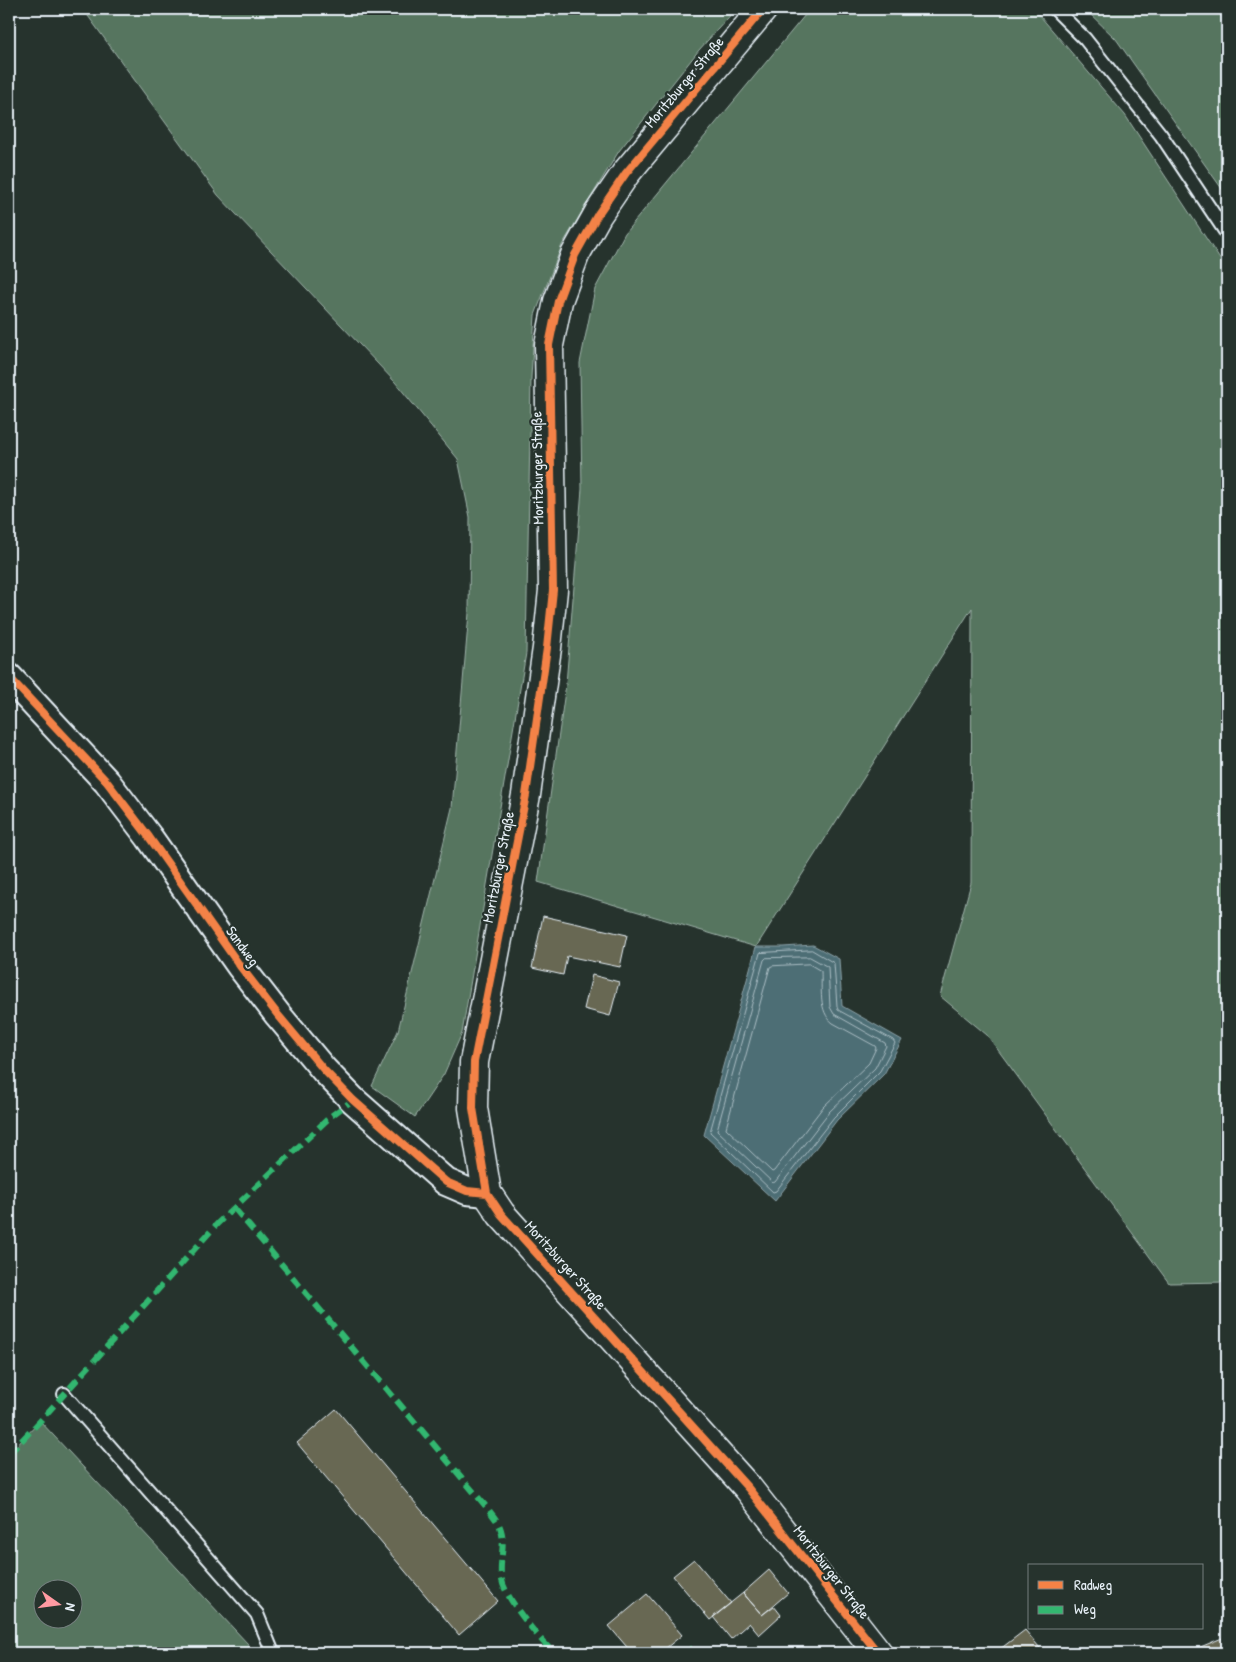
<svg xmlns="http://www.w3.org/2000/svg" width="1236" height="1662" font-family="'Patrick Hand',sans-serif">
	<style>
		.green { fill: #56755e; stroke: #9fb3ab; fill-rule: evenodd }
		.water { fill: #4e6e75; stroke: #8ca2a9 }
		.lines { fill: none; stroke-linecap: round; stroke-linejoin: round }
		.shore { stroke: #aabdc4; stroke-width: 1 }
		.building { fill: #676752; stroke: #e8f1f8 }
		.service-casing { stroke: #e8f1f8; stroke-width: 16 }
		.minor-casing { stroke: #e8f1f8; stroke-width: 30 }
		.tertiary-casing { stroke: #e8f1f8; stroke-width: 31 }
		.service { stroke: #26332d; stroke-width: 12 }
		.minor { stroke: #26332d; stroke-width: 26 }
		.tertiary { stroke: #26332d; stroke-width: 28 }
		.quiet { stroke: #33b770; stroke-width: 6; stroke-dasharray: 12 6; stroke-linecap: butt }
		.cycleway-casing { stroke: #26332d; stroke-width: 11 }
		.cycleway { stroke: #f48246; stroke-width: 8 }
		.labels { text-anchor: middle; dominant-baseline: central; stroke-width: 4.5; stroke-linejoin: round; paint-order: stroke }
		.street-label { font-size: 15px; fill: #e8f1f8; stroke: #26332d }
	</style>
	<rect width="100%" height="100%" fill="#26332d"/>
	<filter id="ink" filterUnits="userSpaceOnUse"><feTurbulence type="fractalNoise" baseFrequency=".02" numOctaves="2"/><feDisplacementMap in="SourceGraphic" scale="10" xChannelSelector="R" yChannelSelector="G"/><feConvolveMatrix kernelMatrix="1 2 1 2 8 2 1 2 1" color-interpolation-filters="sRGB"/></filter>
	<g filter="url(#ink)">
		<!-- green -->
		<path class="green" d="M83 9H736L699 50 619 151 562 245 535 315 531 377 526 653 462 1033 444 1074 415 1117 372 1086 398 1031 452 808 469 613 470 517 458 459 395 382 218 195Z
			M810 9H1034L1125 115 1227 270V808L1226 809 1227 813V1282L1169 1283 987 1035 940 996 971 883 972 608 756 947 538 882 566 684 582 489 580 363 595 289 625 233Z
			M1085 9H1227V196L1116 39Z
			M40 1421 248 1644 250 1653H9V1454ZM42 1590H72V1620H42Z"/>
		<!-- water -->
		<path class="water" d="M813 945 839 959 842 1006 902 1040 884 1074 837 1120 775 1201 704 1135 756 947H783Z"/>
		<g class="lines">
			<!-- shore -->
			<path class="shore" d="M812 950 834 963 837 1006 838 1010 893 1040 895 1043 880 1071 834 1117 776 1191 773 1192 710 1132 760 953Z
				M810 957 828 967 830 1007 834 1014 885 1043 886 1046 875 1068 829 1112 775 1182 773 1183 717 1130 764 960 766 958Z
				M809 964 821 971C822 988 818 1012 833 1023L875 1046 876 1048 869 1063 823 1107 774 1171 772 1172 726 1128 770 967 772 966Z"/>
		</g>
		<!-- building -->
		<path class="building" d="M543 916 627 935 620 967 567 956 563 975 532 968Z
			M592 975 619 982 610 1016 584 1009Z
			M336 1409 498 1601 459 1635 297 1443Z
			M694 1559 731 1603 710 1620 673 1576Z
			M769 1570 788 1593 762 1615 743 1593Z
			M743 1593 762 1615 774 1606 781 1615 759 1635 749 1623 731 1639 713 1617Z
			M647 1594 682 1635 660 1653H632L609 1626Z
			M1025 1630 1044 1653H995Z
			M1227 1636V1653H1186Z"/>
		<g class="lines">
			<!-- service casing -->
			<g class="service-casing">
				<path id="service" d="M1055 9 1085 39 1161 135 1227 234
					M64 1394 257 1614 273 1653"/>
			</g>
			<!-- minor casing -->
			<g class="minor-casing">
				<path id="minor" d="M9 677 107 782 149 837 240 966 278 1015 324 1070 353 1100 446 1182 467 1191 487 1193"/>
			</g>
			<!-- tertiary casing -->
			<g class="tertiary-casing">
				<path id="tertiary" d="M763 9 626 173 598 214 575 255 558 301 549 345 553 590 547 648 526 795 474 1062 473 1108 487 1193 501 1214 748 1488 878 1653"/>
			</g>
			<!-- service -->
			<use href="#service" class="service"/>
			<!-- minor -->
			<use href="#minor" class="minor"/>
			<!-- tertiary -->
			<use href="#tertiary" class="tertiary"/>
			<!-- quiet -->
			<path class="quiet" d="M234 1208 489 1510C493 1516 499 1522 501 1530 506 1546 498 1564 502 1580 505 1598 540 1640 554 1653
				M9 1454 40 1421 218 1223 331 1116 353 1100
				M687 1653 693 1648"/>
			<!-- cycleway casing -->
			<g class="cycleway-casing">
				<path id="cycleway" d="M763 9 626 173 598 214 575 255 558 301 549 345 553 590 547 648 526 795 474 1062 473 1108 487 1193 501 1214 748 1488 878 1653
					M9 677 107 782 149 837 240 966 278 1015 324 1070 353 1100 446 1182 467 1191 487 1193"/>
			</g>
			<!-- cycleway -->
			<use href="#cycleway" class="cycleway"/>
		</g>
	</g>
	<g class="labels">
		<!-- street labels -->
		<g class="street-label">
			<text transform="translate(684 82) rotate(-50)">Moritzburger Straße</text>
			<text transform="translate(537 468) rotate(-91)">Moritzburger Straße</text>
			<text transform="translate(498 867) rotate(-79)">Moritzburger Straße</text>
			<text transform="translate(243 946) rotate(54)">Sandweg</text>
			<text transform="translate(566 1265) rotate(48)">Moritzburger Straße</text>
			<text transform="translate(832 1572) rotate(52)">Moritzburger Straße</text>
		</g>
	</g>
	<!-- margin -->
	<rect width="1236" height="1662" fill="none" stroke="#26332d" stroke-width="30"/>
	<rect x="15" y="15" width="1206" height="1632" fill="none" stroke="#e8f1f8" stroke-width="2" filter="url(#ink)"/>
	<!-- legend -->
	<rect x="1028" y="1564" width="175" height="65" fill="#26332d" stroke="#747f7e"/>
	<rect x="1038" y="1581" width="25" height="8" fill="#f48246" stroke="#747f7e"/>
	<text x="1074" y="1590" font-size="15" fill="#e8f1f8">Radweg</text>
	<rect x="1038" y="1606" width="25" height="8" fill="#33b770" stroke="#747f7e"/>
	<text x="1074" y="1614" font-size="15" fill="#e8f1f8">Weg</text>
	<!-- north arrow -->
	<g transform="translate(58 1604) rotate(104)"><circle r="24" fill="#26332d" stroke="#747f7e"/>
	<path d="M0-4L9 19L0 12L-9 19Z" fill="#ff9aa2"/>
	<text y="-8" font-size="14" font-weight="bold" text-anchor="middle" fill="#e8f1f8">N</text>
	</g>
</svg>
